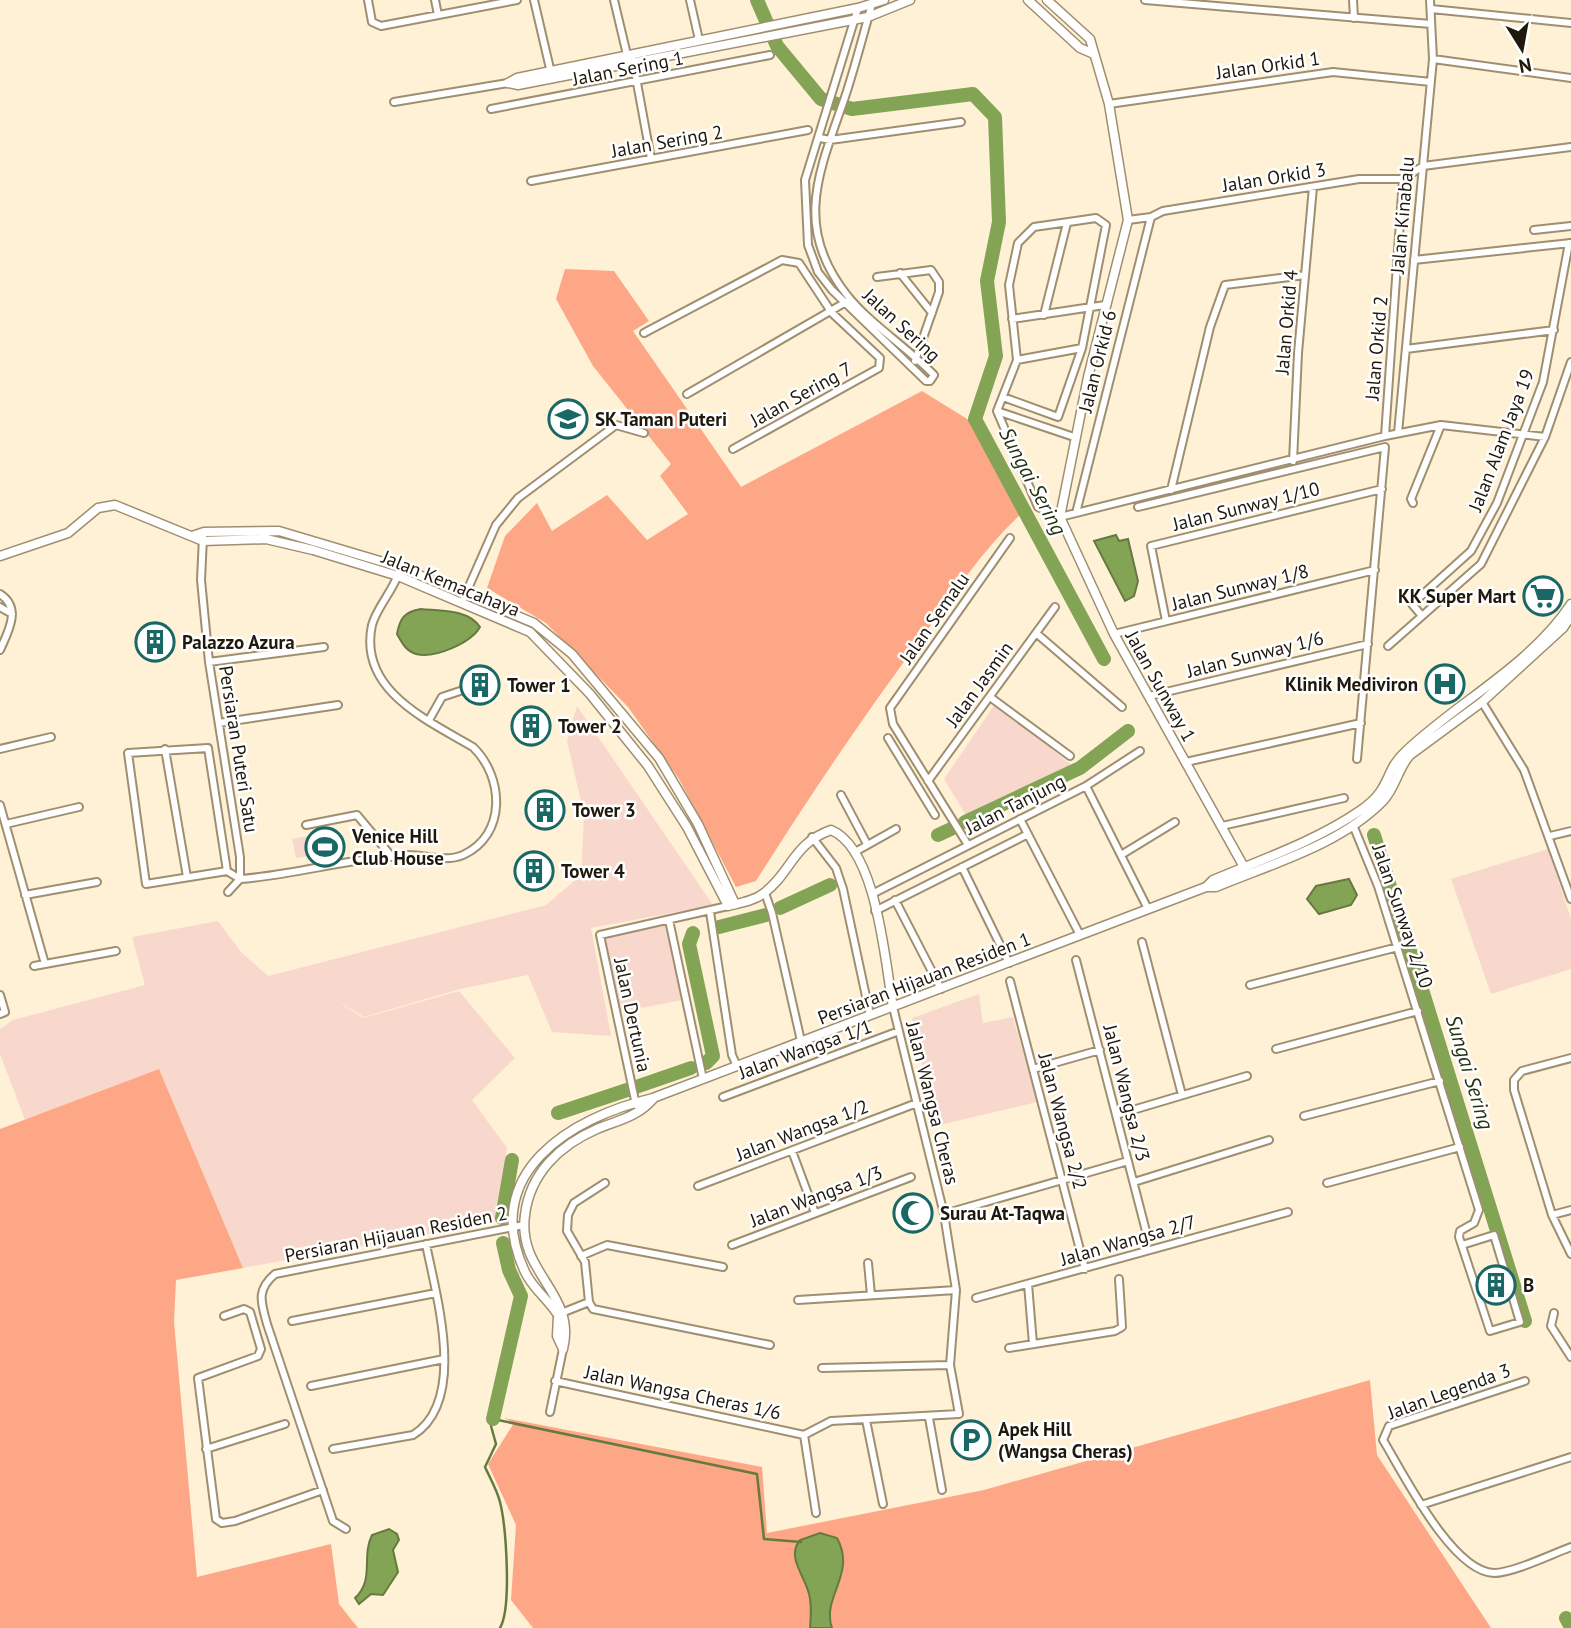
<svg xmlns="http://www.w3.org/2000/svg" width="1571" height="1628" font-family="'PT Sans',sans-serif">
	<style>
		.green { fill: #f8d8cc }
		.forest { fill: #fda787 }
		.water { fill: #84a455; stroke: #667a3f; stroke-width: 2 }
		.lines { fill: none; stroke-linecap: round; stroke-linejoin: round }
		.stream { stroke: #667a3f; stroke-width: 2.5 }
		.river { stroke: #84a455; stroke-width: 14 }
		.minor-casing { stroke: #9f8f70; stroke-width: 10 }
		.tertiary-casing { stroke: #9f8f70; stroke-width: 11 }
		.minor { stroke: #fff; stroke-width: 6 }
		.tertiary { stroke: #fff; stroke-width: 8 }
		.labels { text-anchor: middle; dominant-baseline: central; stroke-width: 5; stroke-linejoin: round; paint-order: stroke }
		.street-label { font-size: 19px; fill: #1f190d; stroke: #fff }
		.poi-label { font-size: 19px; font-weight: bold; fill: #1f190d; stroke: #fff; text-anchor: start }
		.water-label { font-size: 21px; font-style: italic; fill: #253211; stroke: #fff }
	</style>
	<rect width="100%" height="100%" fill="#fff1d6"/>
	<!-- green -->
	<path class="green" d="M995 704 1074 767 967 817 944 779Z
		M577 706 713 905 591 928 611 1036 552 1032 528 975 460 989 364 1017 334 999 363 1018 459 991 515 1058 472 1100 507 1148 497 1221 243 1268 159 1069 25 1120 0 1054V1029L13 1020 145 985 132 937 218 921 241 952 268 976 546 905 581 875 584 814 567 741Z
		M335 831 339 851 296 858 292 839Z
		M1548 849 1571 919V969L1491 994 1451 879Z
		M667 924 683 1000 619 1012 602 936Z
		M979 994 983 1023 1013 1017 1037 1102 936 1126 912 1018Z"/>
	<!-- forest -->
	<path class="forest" d="M565 269 614 271 649 321 633 331 741 487 922 391 972 422 1022 513C985 547 957 589 928 629 867 711 810 795 756 881L736 887 679 779 628 707 546 623 487 588 505 536 537 503 552 531 607 495 647 540 688 514 660 476 671 464 593 366 556 299Z
		M159 1069 243 1268 176 1280 174 1322 197 1577 331 1544 339 1604 358 1628H0V1129Z
		M1370 1380 1377 1455 1491 1628H533L511 1600 516 1525 488 1464 514 1423 504 1418 762 1467 767 1533 984 1490Z"/>
	<!-- water -->
	<path class="water" d="M1116 535 1119 541 1128 539 1138 581 1134 596 1125 601 1094 541Z
		M421 609C440 611 468 609 480 627 471 643 434 659 416 654 406 651 402 643 397 634 400 618 404 612 421 609Z
		M1349 879 1357 895 1351 905 1319 914 1307 899 1316 886Z
		M389 1529 397 1534 399 1540 393 1550 398 1572 383 1595 371 1594 359 1604 355 1598C375 1579 361 1557 372 1535Z
		M820 1533 837 1538C857 1574 821 1597 832 1628H810C811 1616 812 1605 809 1594 805 1576 786 1557 800 1540Z"/>
	<g class="lines">
		<!-- stream -->
		<path class="stream" d="M500 1628C512 1608 506 1526 500 1502 497 1490 490 1478 485 1467L496 1444 491 1426 493 1419 757 1474 764 1539 801 1542"/>
		<!-- river -->
		<path class="river" d="M757 0 777 46 821 99 852 109 973 94 995 117 999 222 987 281 996 356 975 419 1104 659
			M965 822 1080 768 1128 731
			M938 835 951 829
			M1374 835 1525 1321
			M780 908 830 885
			M719 927 766 915
			M693 933 689 944 713 1056 706 1063
			M636 1087 691 1068
			M558 1113 627 1090
			M502 1218 512 1160
			M493 1419 521 1296 509 1270 503 1243
			M1566 1618 1571 1627"/>
		<!-- minor casing -->
		<g class="minor-casing">
			<path id="minor" d="M368 0 372 22 381 26 517 0
				M435 0 438 15
				M534 0 551 73
				M614 0 628 59
				M690 0 699 40
				M1145 0 1431 24
				M1353 0 1354 18
				M858 8 805 180 808 245 818 272 832 290 926 381H930L934 375C907 347 871 325 847 295 792 226 820 170 845 97 855 67 863 35 872 4
				M1431 9 1571 23
				M1433 59 1571 78
				M633 61 651 159
				M394 102 508 83
				M1109 104 1333 72 1431 82
				M491 109 770 55
				M820 138 830 140 961 122
				M531 181 808 130
				M1128 220 1151 217 1163 211 1359 179H1403L1423 166 1571 147
				M1534 230 1571 226
				M1414 260 1571 243
				M900 273 932 313
				M877 277 931 270 939 282V292L915 361
				M1044 315 1067 223
				M1012 319 1105 305
				M644 333 782 260 799 263 832 313 880 358 879 368 733 449
				M1406 349 1554 330
				M1017 360 1082 348
				M687 394 846 302
				M1003 397 1058 417 1082 348 1106 225 1096 218 1034 227 1018 243 1009 285 1017 360 997 411 1038 507 1060 517 1385 436 1441 425 1545 437
				M997 411 1074 437
				M1398 433 1433 59 1430 0
				M1385 436 1403 179
				M1293 461 1298 353 1313 187
				M1171 490 1210 327 1225 285 1305 275
				M1413 503 1411 499 1441 425
				M1138 507 1385 447 1357 759
				M1076 513 1151 217
				M203 537 201 580 209 662 240 857V879
				M0 594C22 608 8 632 0 650
				M462 602 496 525 518 498 616 425 644 433
				M0 607 12 614
				M1422 616 1412 604 1471 551 1497 503 1543 382 1569 243
				M1166 621 1151 546 1382 489
				M1036 633 1122 707
				M1114 634 1375 570
				M1388 646 1481 564 1545 437 1571 362
				M209 662 324 647
				M1149 696 1368 644
				M990 697 1070 756
				M1482 702 1524 770 1571 899
				M429 720 442 697 466 689
				M219 723 338 705
				M888 738 935 815
				M0 749 51 737
				M165 749 187 877
				M1186 762 1361 723
				M928 781 1055 607
				M1086 786 1148 909
				M841 795 867 844
				M0 805 45 964
				M1020 819 1080 935
				M6 824 79 807
				M306 825 357 815 392 857
				M1353 825 1378 886 1479 1210 1474 1223 1460 1231 1459 1237 1490 1331 1520 1322 1494 1235 1462 1245
				M1222 826 1344 798
				M1550 836 1571 831
				M812 837 836 868 843 889 870 1015
				M968 845 893 724 890 708 1010 538
				M855 852 896 829
				M1121 855 1175 822
				M962 867 1009 963
				M227 871 146 884 128 753 208 748 227 871 240 879
				M240 879C295 875 350 858 405 855 424 854 444 863 463 855 507 835 504 777 473 747 427 720 358 690 372 625 377 607 393 591 399 572
				M228 892 240 879
				M765 893 772 913 801 1041
				M872 894 1086 786 1140 751
				M25 895 97 882
				M895 900 941 989
				M875 911 1028 834
				M710 912 732 1055 737 1066
				M669 920 703 1079
				M1142 942 1182 1095
				M1076 960 1147 1235
				M34 966 116 951
				M1010 981 1085 1269
				M1250 985 1398 947
				M0 995 5 1012 0 1014
				M1276 1049 1418 1011
				M1571 1058 1522 1071 1514 1080V1090L1552 1215 1571 1254
				M1033 1069 1100 1050
				M723 1097 899 1031
				M636 1105 600 935 728 906
				M1116 1115 1247 1076
				M1304 1116 1440 1081
				M792 1151 815 1213
				M1134 1182 1269 1140
				M1327 1183 1460 1147
				M698 1186 917 1103
				M944 1214 1128 1161
				M1552 1215 1571 1210
				M732 1245 911 1177
				M581 1256 607 1245 723 1267
				M868 1263 871 1295
				M1028 1284 1033 1344
				M976 1298 1288 1212
				M798 1300 956 1290
				M589 1302 593 1309 770 1345
				M589 1302 585 1262 567 1231 568 1215 574 1203 605 1183
				M1554 1313 1551 1326 1571 1357
				M559 1314 589 1302
				M224 1316 244 1309 250 1312 261 1349 258 1356 198 1378 216 1519 222 1523 235 1521 323 1490
				M292 1321 436 1293
				M1009 1348 1115 1331 1122 1327 1119 1279
				M822 1368 950 1365
				M555 1381 804 1435
				M1525 1381 1389 1426 1383 1440C1403 1473 1452 1572 1494 1573 1513 1573 1552 1554 1571 1547
				M311 1386 444 1359
				M550 1412 563 1349
				M929 1418 942 1490
				M866 1420 883 1504
				M804 1435 831 1421 959 1414 950 1365 956 1290 944 1214 893 1007
				M804 1435 816 1513
				M206 1449 285 1424
				M333 1449 413 1435C468 1401 436 1296 426 1244
				M1421 1505 1571 1457
				M346 1529 333 1521 267 1324C261 1302 256 1290 275 1274L524 1225"/>
		</g>
		<!-- tertiary casing -->
		<g class="tertiary-casing">
			<path id="tertiary" d="M1028 0 1080 48 1094 54
				M1047 0 1090 39 1109 104 1128 220 1088 377 1060 517 1114 634 1244 867
				M508 83 518 85 868 17 910 0
				M508 83 517 78 858 8 884 0
				M192 536 204 532 279 531 400 567 534 623 572 654 659 758 698 824 735 904
				M0 556 68 533 98 508 115 505 203 541 266 539 313 550 398 576 530 632 590 694 648 766 687 827 728 906C740 903 754 901 764 893 792 872 792 844 831 830 877 849 885 962 893 1007
				M1206 887H1216C1271 864 1340 845 1383 801 1396 787 1398 768 1410 755L1482 702 1563 628 1571 616
				M563 1349 557 1336 558 1315C548 1299 533 1289 525 1272 479 1173 570 1118 653 1098L1206 887 1213 880C1263 859 1316 841 1361 810 1392 789 1384 771 1405 752 1457 702 1530 666 1571 604
				M563 1349C577 1293 517 1273 525 1215 530 1173 560 1145 597 1129 619 1120 637 1117 653 1099"/>
		</g>
		<!-- minor -->
		<use href="#minor" class="minor"/>
		<!-- tertiary -->
		<use href="#tertiary" class="tertiary"/>
	</g>
	<!-- icons -->
	<defs>
		<g id="school-ring" transform="scale(2.0125)"><circle r="9.5" fill="#fff" stroke="#1a6865" stroke-width="1.5"/><path d="M0-5L7-2L0 1L-7-2ZM-4 1L0 2.5L4 1V4Q0 6-4 4Z" fill="#1a6865"/></g>
		<g id="supermarket-ring" transform="scale(2.0125)"><circle r="9.5" fill="#fff" stroke="#1a6865" stroke-width="1.5"/><path d="M-6-5.5h2.5l.6 2H6L4.5 2H-2.5L-4.4-4H-6ZM-1.5 3.2a1.3 1.3 0 1 0 .1 0ZM3 3.2a1.3 1.3 0 1 0 .1 0Z" fill="#1a6865"/></g>
		<g id="building-ring" transform="scale(2.0125)"><circle r="9.5" fill="#fff" stroke="#1a6865" stroke-width="1.5"/><path d="M-4-6H4V6H1V3H-1V6H-4ZM-2.5-4.3h1.7v1.8h-1.7ZM.8-4.3h1.7v1.8H.8ZM-2.5-1h1.7V.8h-1.7ZM.8-1h1.7V.8H.8Z" fill="#1a6865"/></g>
		<g id="hospital-ring" transform="scale(2.0125)"><circle r="9.5" fill="#fff" stroke="#1a6865" stroke-width="1.5"/><path d="M-5-5h3v3.5h4V-5h3V5h-3V1.5h-4V5h-3Z" fill="#1a6865"/></g>
		<g id="stadium-ring" transform="scale(2.0125)"><circle r="9.5" fill="#fff" stroke="#1a6865" stroke-width="1.5"/><path d="M0-5a6.5 5 0 1 0 0 10a6.5 5 0 1 0 0-10ZM-3.5-1.8h7v3.6h-7Z" fill="#1a6865"/></g>
		<g id="mosque-ring" transform="scale(2.0125)"><circle r="9.5" fill="#fff" stroke="#1a6865" stroke-width="1.5"/><path d="M3.5-4.9A6 6 0 1 0 3.5 4.9A5 5 0 1 1 3.5-4.9Z" fill="#1a6865"/></g>
		<g id="parking-ring" transform="scale(2.0125)"><circle r="9.5" fill="#fff" stroke="#1a6865" stroke-width="1.5"/><path d="M-3.5-5.5H1a3.5 3.5 0 0 1 0 7H-1V5.5H-3.5ZM-1-3.4V-.6H.8a1.4 1.4 0 0 0 0-2.8Z" fill="#1a6865"/></g>
	</defs>
	<g fill-rule="evenodd">
		<use href="#school-ring" x="568" y="419"/>
		<use href="#supermarket-ring" x="1543" y="596"/>
		<use href="#building-ring" x="155" y="642"/>
		<use href="#hospital-ring" x="1445" y="684"/>
		<use href="#building-ring" x="480" y="685"/>
		<use href="#building-ring" x="531" y="726"/>
		<use href="#building-ring" x="545" y="810"/>
		<use href="#stadium-ring" x="325" y="847"/>
		<use href="#building-ring" x="534" y="871"/>
		<use href="#mosque-ring" x="913" y="1213"/>
		<use href="#building-ring" x="1496" y="1285"/>
		<use href="#parking-ring" x="971" y="1440"/>
	</g>
	<g class="labels">
		<!-- street labels -->
		<g class="street-label">
			<text transform="translate(1268 65) rotate(-8)">Jalan Orkid 1</text>
			<text transform="translate(628 68) rotate(-11)">Jalan Sering 1</text>
			<text transform="translate(667 141) rotate(-10)">Jalan Sering 2</text>
			<text transform="translate(1274 177) rotate(-9)">Jalan Orkid 3</text>
			<text transform="translate(1402 215) rotate(-85)">Jalan Kinabalu</text>
			<text transform="translate(1286 322) rotate(-85)">Jalan Orkid 4</text>
			<text transform="translate(902 325) rotate(43)">Jalan Sering</text>
			<text transform="translate(1376 348) rotate(-85)">Jalan Orkid 2</text>
			<text transform="translate(1097 361) rotate(-76)">Jalan Orkid 6</text>
			<text transform="translate(801 394) rotate(-29)">Jalan Sering 7</text>
			<text transform="translate(1501 440) rotate(-69)">Jalan Alam Jaya 19</text>
			<text transform="translate(1246 506) rotate(-14)">Jalan Sunway 1/10</text>
			<text transform="translate(451 583) rotate(22)">Jalan Kemacahaya</text>
			<text transform="translate(1240 587) rotate(-14)">Jalan Sunway 1/8</text>
			<text transform="translate(934 618) rotate(-55)">Jalan Semalu</text>
			<text transform="translate(1255 654) rotate(-14)">Jalan Sunway 1/6</text>
			<text transform="translate(979 684) rotate(-54)">Jalan Jasmin</text>
			<text transform="translate(1161 686) rotate(61)">Jalan Sunway 1</text>
			<text transform="translate(239 749) rotate(81)">Persiaran Puteri Satu</text>
			<text transform="translate(1015 804) rotate(-27)">Jalan Tanjung</text>
			<text transform="translate(1403 916) rotate(71)">Jalan Sunway 2/10</text>
			<text transform="translate(924 978) rotate(-21)">Persiaran Hijauan Residen 1</text>
			<text transform="translate(633 1015) rotate(78)">Jalan Dertunia</text>
			<text transform="translate(805 1049) rotate(-20)">Jalan Wangsa 1/1</text>
			<text transform="translate(1127 1093) rotate(76)">Jalan Wangsa 2/3</text>
			<text transform="translate(933 1103) rotate(76)">Jalan Wangsa Cheras</text>
			<text transform="translate(1063 1121) rotate(75)">Jalan Wangsa 2/2</text>
			<text transform="translate(802 1130) rotate(-21)">Jalan Wangsa 1/2</text>
			<text transform="translate(816 1196) rotate(-21)">Jalan Wangsa 1/3</text>
			<text transform="translate(396 1234) rotate(-11)">Persiaran Hijauan Residen 2</text>
			<text transform="translate(1128 1240) rotate(-16)">Jalan Wangsa 2/7</text>
			<text transform="translate(1449 1391) rotate(-20)">Jalan Legenda 3</text>
			<text transform="translate(683 1392) rotate(12)">Jalan Wangsa Cheras 1/6</text>
		</g>
		<!-- poi labels -->
		<g class="poi-label">
			<text x="595" y="419">SK Taman Puteri</text>
			<text x="1516" y="596" text-anchor="end">KK Super Mart</text>
			<text x="182" y="642">Palazzo Azura</text>
			<text x="1418" y="684" text-anchor="end">Klinik Mediviron</text>
			<text x="507" y="685">Tower 1</text>
			<text x="558" y="726">Tower 2</text>
			<text x="572" y="810">Tower 3</text>
			<text x="352" y="836">Venice Hill<tspan x="352" dy="22">Club House</tspan></text>
			<text x="561" y="871">Tower 4</text>
			<text x="940" y="1213">Surau At-Taqwa</text>
			<text x="1523" y="1285">B</text>
			<text x="998" y="1429">Apek Hill<tspan x="998" dy="22">(Wangsa Cheras)</tspan></text>
		</g>
		<!-- water labels -->
		<g class="water-label">
			<text transform="translate(1033 481) rotate(62)">Sungai Sering</text>
			<text transform="translate(1470 1072) rotate(73)">Sungai Sering</text>
		</g>
	</g>
	<!-- north arrow -->
	<g transform="translate(1522 49) rotate(169)" stroke="#ffffff" stroke-width="5" paint-order="stroke">
	<path d="M0-5L12 26L0 18L-12 26Z" fill="#1f190d"/>
	<text y="-10" font-size="19" font-weight="bold" text-anchor="middle" fill="#1f190d">N</text>
	</g>
</svg>
